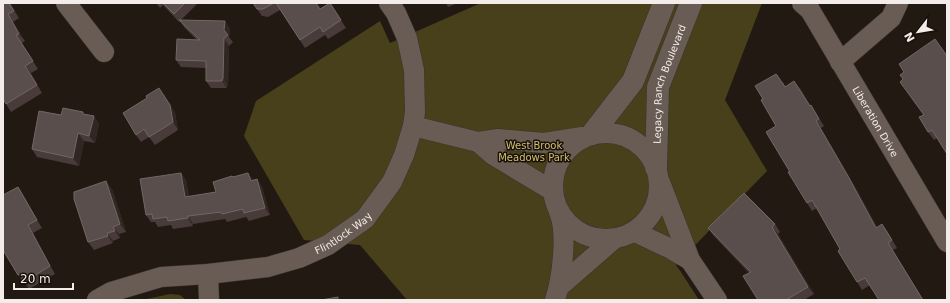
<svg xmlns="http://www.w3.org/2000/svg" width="950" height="303" font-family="'DejaVu Sans',sans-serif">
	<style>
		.green { fill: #47401a }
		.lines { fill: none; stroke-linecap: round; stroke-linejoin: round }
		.minor-casing { stroke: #3a3330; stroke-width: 21 }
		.tertiary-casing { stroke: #3a3330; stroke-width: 23 }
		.minor { stroke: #685c55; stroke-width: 20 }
		.tertiary { stroke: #685c55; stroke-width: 22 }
		.wall { fill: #483b39 }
		.shaded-wall { fill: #312622 }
		.building { fill: #5a4e4c; stroke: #726764 }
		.labels { text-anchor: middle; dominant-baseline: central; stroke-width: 3; stroke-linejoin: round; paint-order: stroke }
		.street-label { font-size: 10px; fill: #f3ece8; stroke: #19100a }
		.park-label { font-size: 10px; fill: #cfc070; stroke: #19100a }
	</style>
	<rect width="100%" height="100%" fill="#231913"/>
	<!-- green -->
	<path class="green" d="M481 3H762L725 100 767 171 676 265 681 272 699 300H407L360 245 304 240 244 136 256 101 380 21 390 43Z
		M170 294 180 295 186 300H142Z"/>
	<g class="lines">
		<!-- minor casing -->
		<g class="minor-casing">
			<g id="minor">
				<path d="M66 3 104 52"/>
				<path id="s1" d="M802 3 810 10 947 242"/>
				<path d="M840 62 891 18 898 3"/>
				<path d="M413 126 478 142 498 139 544 143 582 137"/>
				<circle cx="606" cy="186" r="53"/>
				<path d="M478 142 493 155 553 191"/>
				<path d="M660 182 690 260 717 300"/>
				<path d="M635 232 671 249 690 260"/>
				<path d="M208 274 209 300"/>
				<path d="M560 286 614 239"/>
				<path id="s2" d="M97 300 111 292 161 277 208 274 268 267 299 258 328 245 365 219 392 182 404 155 413 126 415 112 414 70 407 38 396 13 389 3"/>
				<path d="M555 300C562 278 568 233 559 212"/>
			</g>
		</g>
		<!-- tertiary casing -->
		<g class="tertiary-casing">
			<g id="tertiary">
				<path d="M592 134 633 81 664 3"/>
				<path id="s3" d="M656 168 658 87 691 3"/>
			</g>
		</g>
		<!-- minor -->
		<use href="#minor" class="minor"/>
		<!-- tertiary -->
		<use href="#tertiary" class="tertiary"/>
	</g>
	<!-- wall -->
	<path class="wall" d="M3 3H10L19 18 13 22 25 41 22 43 38 69 31 73 42 93 11 112 6 104Z
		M156 3H198L181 20 230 28 229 37 233 42 229 46 228 86H227V88H211L206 81V68L181 67 176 60 197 40 184 27 180 21 179 22 163 5 160 8Z
		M253 3H308L320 9 330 3 346 28 328 39 325 35 305 48 280 10 268 17 262 16Z
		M446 3H458L448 7Z
		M935 39 937 138 934 140 928 132 924 115 903 79 904 72Z
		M783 82 785 86 800 88 810 106 816 113 824 126 821 128 854 185 877 227 887 231 897 248 893 250 923 300H879L870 285 862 290 857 282 840 249 817 208 812 211 807 203 790 172 776 126 763 99Z
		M164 95 175 113 178 130 155 145 149 137 141 142 136 135Z
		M84 114 94 116 99 124 95 143 84 141 79 166 37 157 32 149 61 115Z
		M181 173 186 180 189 197 216 192 257 179 262 187 270 215 249 221 246 217 227 222 225 219 193 224V226L173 229 171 225 158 227 155 222H151L146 215Z
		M18 187 23 195 42 228 33 233 55 274 29 289 24 282 23 283 18 275 3 250V194L4 195Z
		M112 189 126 232 119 234 120 238 113 241V243L94 250 88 242Z
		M775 224 780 232 778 234 814 294 804 300H758L749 273 713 235 708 228Z"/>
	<!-- shaded-wall -->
	<path class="shaded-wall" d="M9 3H10L19 18 14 11Z
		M8 14 13 22 25 41 19 34Z
		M225 21 230 28 229 37 224 30Z
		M16 35 22 43 38 69 33 61Z
		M224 38 229 46 228 86 223 79Z
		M25 66 31 73 42 93 37 85Z
		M222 79 227 86V88L222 81Z
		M794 81 800 88 815 113 810 106Z
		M159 88 175 113 178 130 173 122Z
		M811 105 816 113 824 126 819 119Z
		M94 116 99 124 95 143 89 136Z
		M816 121 821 128 854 185 881 235 876 228Z
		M78 133 84 141 79 166 73 158Z
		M181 173 186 180 190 205 185 197Z
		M248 173 254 180 251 181Z
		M257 179 262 187 270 215 265 208Z
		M106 181 112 189 126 232 120 224Z
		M18 187 23 195 42 228 37 220Z
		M188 216 193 224V226L188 218Z
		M882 224 887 231 897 248Z
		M28 225 33 233 55 274 50 266Z
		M113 227 119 234 120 238 115 231Z
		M772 227 778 234 814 294 808 287Z
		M107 233 113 241V243L108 236Z
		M888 243 893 250 923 300Z"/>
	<!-- building -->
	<path class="building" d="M3 3H9L14 11 8 14 19 34 16 35 33 61 25 66 37 85 6 104 3 99Z
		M163 3H185L174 14Z
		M253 3H274L263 9H257Z
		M276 3H307L308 4 309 3H316L320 9 330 3 341 20 323 32 320 27 300 40Z
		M179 20 225 21 224 30 228 35 224 38 223 79H222V81H206V61L176 60 177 39 200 40Z
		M935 39 947 56V154L932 130 928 132 919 117 924 115 900 82 903 79 900 75 904 72 899 64Z
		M776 74 777 75 785 87 794 81 810 106 811 105 819 119 816 121 849 178 876 228 882 224 892 240 888 243 923 300H879L865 278 857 282 838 251 840 249 812 200 807 203 788 172H790L766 132 776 126 761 100 763 99 755 86Z
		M159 88 170 105 173 122 149 137 144 129 136 135 123 113 147 98 146 96Z
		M63 108 83 112V114L94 116 89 136 78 133 73 158 32 149 39 111 61 115Z
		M181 173 185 197 216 192 213 182 232 176 233 177 248 173 251 181 257 179 265 208 244 213 243 209 222 214 221 212 188 216V218L168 221 167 217 153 219 152 214 146 215 140 179Z
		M106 181 120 224 113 227 115 231 107 233 108 236 88 242 74 199V192Z
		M18 187 37 220 28 225 50 266 24 282 20 274 18 275 3 250V195Z
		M744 193 775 224 772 227 808 287 786 300H758L743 276 751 272 708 228Z
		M338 297V300H321Z"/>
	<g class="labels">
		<!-- street labels -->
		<g class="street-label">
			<text stroke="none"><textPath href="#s3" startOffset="86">Legacy Ranch Boulevard</textPath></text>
			<text stroke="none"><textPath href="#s1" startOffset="140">Liberation Drive</textPath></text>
			<text stroke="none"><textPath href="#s2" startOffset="259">Flintlock Way</textPath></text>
		</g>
		<!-- park labels -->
		<g class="park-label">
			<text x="534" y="145">West Brook<tspan x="534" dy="12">Meadows Park</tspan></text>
		</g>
	</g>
	<!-- border -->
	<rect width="950" height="303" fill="none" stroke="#f3ece8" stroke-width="8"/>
	<!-- north arrow -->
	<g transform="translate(918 32) rotate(239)" stroke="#19100a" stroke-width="3" paint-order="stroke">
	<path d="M0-3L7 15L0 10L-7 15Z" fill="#f3ece8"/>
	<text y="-6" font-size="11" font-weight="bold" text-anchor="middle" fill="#f3ece8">N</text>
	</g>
	<!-- scale -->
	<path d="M14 283v6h59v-6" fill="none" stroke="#f3ece8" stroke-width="2"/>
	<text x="20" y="283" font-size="12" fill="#f3ece8" stroke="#19100a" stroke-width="3" paint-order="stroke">20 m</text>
</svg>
